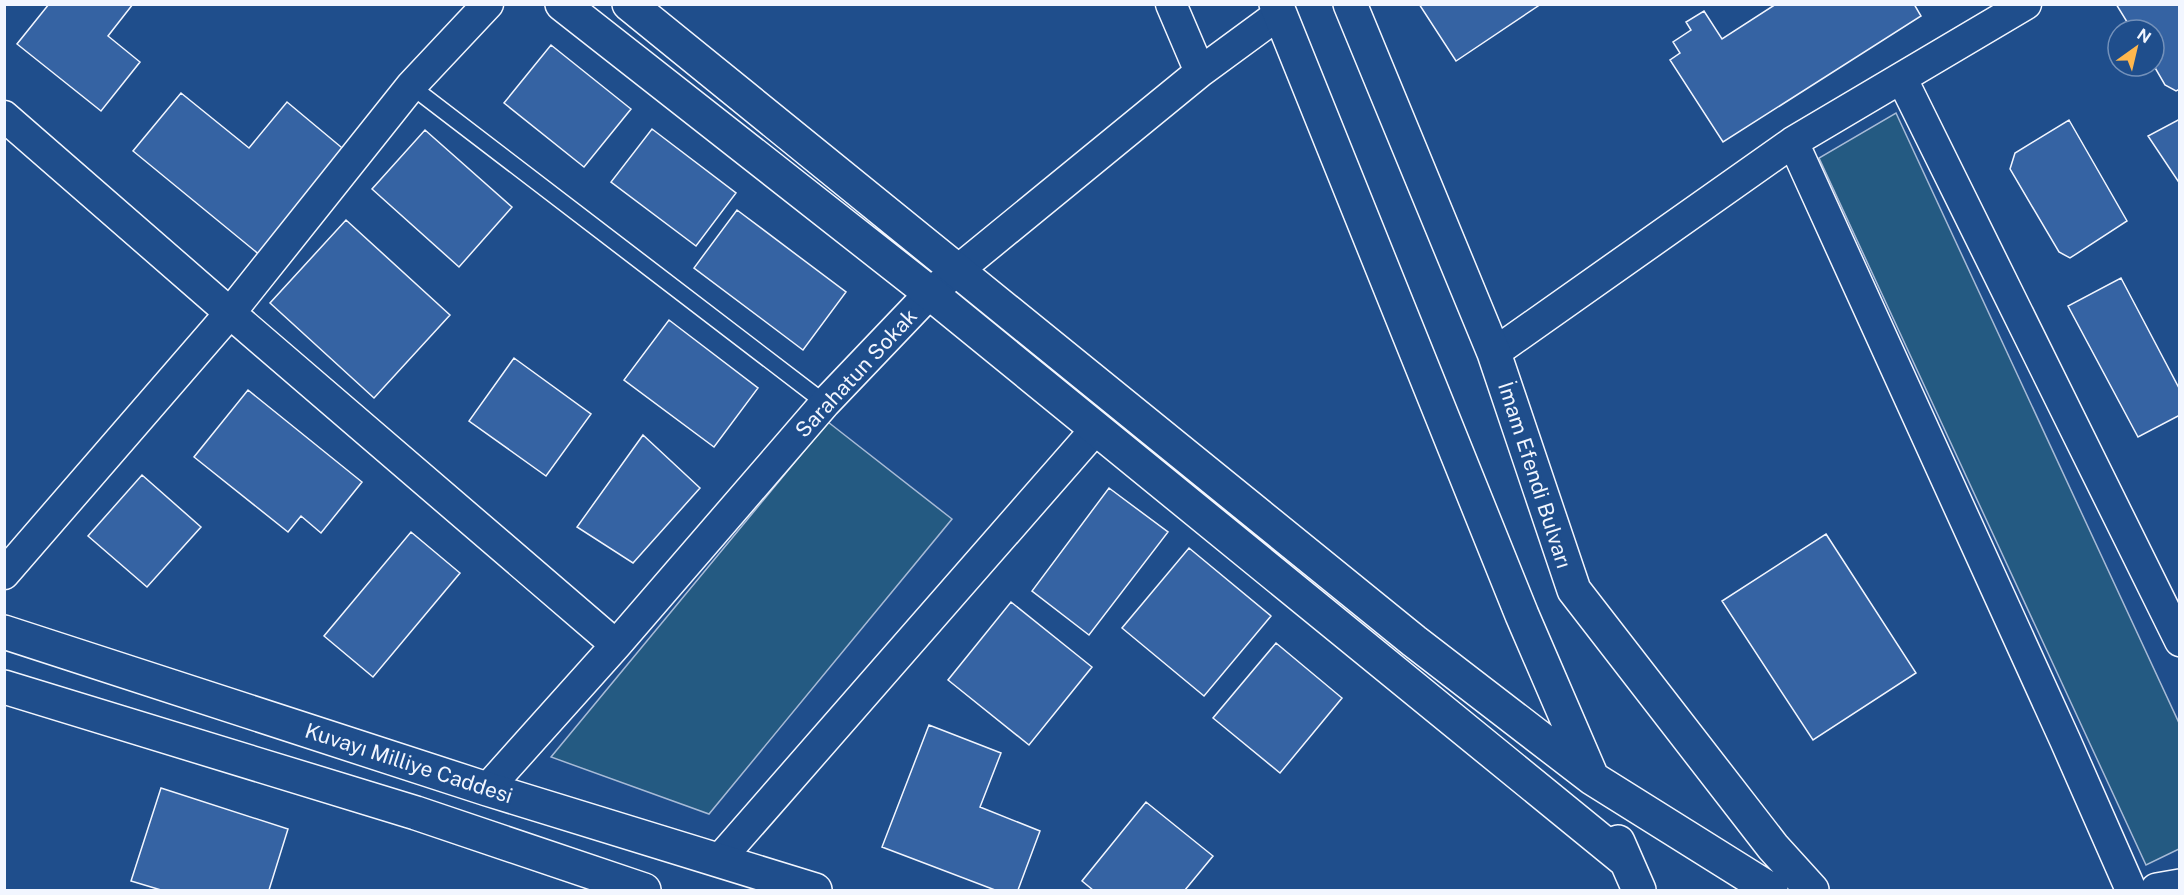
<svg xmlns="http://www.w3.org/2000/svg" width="2184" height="895" font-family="'Public Sans',sans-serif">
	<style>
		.green { fill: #245a82; stroke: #a8bbd7; stroke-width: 1.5 }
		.building { fill: #3563a3; stroke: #f2f6ff; stroke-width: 1.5 }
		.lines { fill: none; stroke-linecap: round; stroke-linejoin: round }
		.lane-casing { stroke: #f2f6ff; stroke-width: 18 }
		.street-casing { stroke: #f2f6ff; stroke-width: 33 }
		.secondary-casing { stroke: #f2f6ff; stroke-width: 36 }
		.lane { stroke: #1f4e8c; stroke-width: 15 }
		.street { stroke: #1f4e8c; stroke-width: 30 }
		.secondary { stroke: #1f4e8c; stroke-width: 33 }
		.labels { text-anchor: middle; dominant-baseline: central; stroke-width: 4.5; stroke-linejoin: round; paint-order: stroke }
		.street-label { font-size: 21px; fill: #f2f6ff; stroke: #1f4e8c }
	</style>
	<rect width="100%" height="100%" fill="#1f4e8c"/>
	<!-- green -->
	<path class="green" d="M1896 113 2179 723V849L2146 865 1819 158Z
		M828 422 952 519 709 814 551 757Z"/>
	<!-- building -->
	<path class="building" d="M49 4H133L108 36 140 62 101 111 17 44Z
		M1419 4H1541L1456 61Z
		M1776 4H1914L1921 16 1723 142 1670 60 1680 53 1673 42 1691 30 1686 22 1704 11 1722 39Z
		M2116 4H2180V89L2176 91 2165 85 2154 66V30H2132Z
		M551 45 631 109 584 167 504 103Z
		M181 93 249 148 287 102 347 152 261 256 133 151Z
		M2180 119V184L2148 136Z
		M2069 120 2127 221 2070 258 2059 252 2010 169 2015 153Z
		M652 129 736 193 696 246 611 182Z
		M425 130 512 207 459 267 372 189Z
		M737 210 846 292 803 350 694 268Z
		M346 220 450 315 374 398 270 303Z
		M2121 278 2180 390V415L2138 437 2068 306Z
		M669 320 758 388 714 447 624 380Z
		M514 358 591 414 546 476 469 421Z
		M248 390 362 482 321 533 301 516 288 532 194 457Z
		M643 435 700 488 633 563 577 527Z
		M142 475 201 527 147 587 88 536Z
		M1109 488 1168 532 1089 635 1032 591Z
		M411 532 460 573 373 677 324 636Z
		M1826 534 1916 673 1813 740 1722 601Z
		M1189 548 1271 616 1204 696 1122 628Z
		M1011 602 1092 667 1029 745 948 680Z
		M1276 643 1342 698 1280 773 1213 718Z
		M929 725 1001 753 980 807 1040 831 1018 890H995L882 847Z
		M161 788 288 829 269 890H161L131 881Z
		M1146 802 1213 856 1185 890H1093L1082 881Z"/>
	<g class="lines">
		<!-- lane casing -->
		<g class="lane-casing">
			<path id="lane" d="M411 86 825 403"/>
		</g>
		<!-- street casing -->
		<g class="street-casing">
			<path id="street" d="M1171 4 1200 72
				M1902 79 2180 641
				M4 116 230 313 616 645
				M1793 142 2065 740 2131 890
				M1494 353 1793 142 2026 4
				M4 574 230 313 411 86 488 4
				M487 789 616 645 825 403 930 293 1200 72 1279 14
				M719 860 1095 430"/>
		</g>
		<!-- secondary casing -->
		<g class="secondary-casing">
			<path id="secondary" d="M562 4 930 293 1626 861
				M629 4 1414 641 1592 778 1771 890
				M1276 4 1522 615 1591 775
				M1350 4 1494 353 1574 590 1773 847 1812 890
				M4 632 487 789 815 890
				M4 687 416 813 644 890
				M1618 842 1639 890
				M2157 890 2180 886"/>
		</g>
		<!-- lane -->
		<use href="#lane" class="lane"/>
		<!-- street -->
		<use href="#street" class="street"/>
		<!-- secondary -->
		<use href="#secondary" class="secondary"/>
	</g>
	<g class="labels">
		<!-- street labels -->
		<g class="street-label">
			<text transform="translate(856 373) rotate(-47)">Sarahatun Sokak</text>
			<text transform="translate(1535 475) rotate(72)">İmam Efendi Bulvarı</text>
			<text transform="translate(409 763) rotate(18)">Kuvayı Milliye Caddesi</text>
		</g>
	</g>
	<!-- border -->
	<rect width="2184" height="895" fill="none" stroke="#f2f6ff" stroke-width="12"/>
	<!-- north arrow -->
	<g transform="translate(2136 48) rotate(34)"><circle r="28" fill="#1f4e8c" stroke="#7391ba" stroke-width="1.5"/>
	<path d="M0-4.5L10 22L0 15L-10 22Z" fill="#ffb74d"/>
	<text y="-9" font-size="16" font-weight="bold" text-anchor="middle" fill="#f2f6ff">N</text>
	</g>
</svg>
